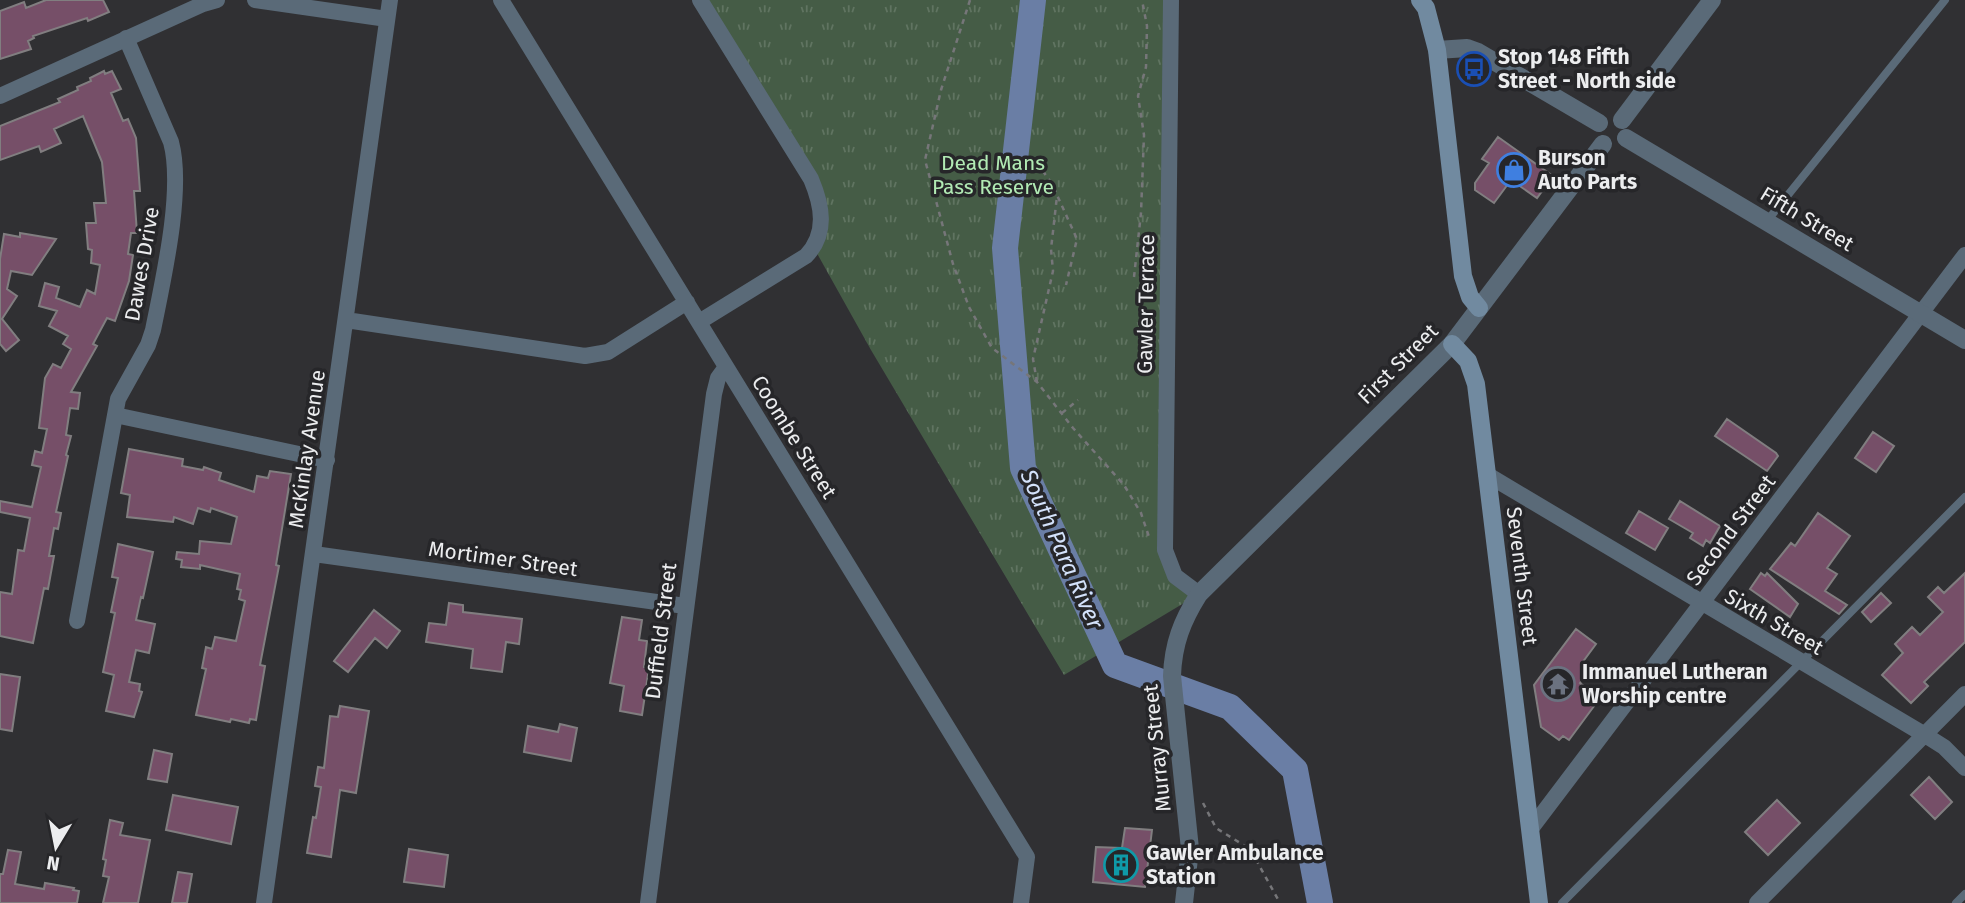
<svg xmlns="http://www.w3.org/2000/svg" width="1965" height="903" font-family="'Fira Sans',sans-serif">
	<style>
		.park { fill: url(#park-tufts) }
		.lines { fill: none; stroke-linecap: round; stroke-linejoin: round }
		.river { stroke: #6a7ea5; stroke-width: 26 }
		.building { fill: #764f68; stroke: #817e80; stroke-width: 2 }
		.path { stroke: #767679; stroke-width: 2.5; stroke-dasharray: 5 5; stroke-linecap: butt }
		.service { stroke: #5a6a78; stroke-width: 8 }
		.minor { stroke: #5a6a78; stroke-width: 16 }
		.tertiary { stroke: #5a6a78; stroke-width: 18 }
		.secondary { stroke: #718aa0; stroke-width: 18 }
		.labels { text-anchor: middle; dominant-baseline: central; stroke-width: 7; stroke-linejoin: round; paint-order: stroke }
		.poi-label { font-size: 21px; font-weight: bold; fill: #ecedef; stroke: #262629; text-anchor: start }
		.park-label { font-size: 21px; fill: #b1eab4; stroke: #262629 }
		.street-label { font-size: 21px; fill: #ecedef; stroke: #262629 }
		.water-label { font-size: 23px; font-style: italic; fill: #d4e2fb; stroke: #262629 }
	</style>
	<defs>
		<pattern id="park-tufts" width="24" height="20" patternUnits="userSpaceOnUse" patternTransform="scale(1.75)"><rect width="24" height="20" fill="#455c46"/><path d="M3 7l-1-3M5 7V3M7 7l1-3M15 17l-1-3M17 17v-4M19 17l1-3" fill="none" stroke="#607461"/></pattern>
	</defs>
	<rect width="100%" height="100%" fill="#303033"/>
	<!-- park -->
	<path class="park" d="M700 0H1171L1165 550 1199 594 1064 675 871 350 814 248 821 208Z"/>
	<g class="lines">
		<!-- river -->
		<path class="river" d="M1033 0 1005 248 1023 468 1115 665 1230 707 1295 770 1320 903"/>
	</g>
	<!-- building -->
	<path class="building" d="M46 0H103L109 12 88 21 87 18 33 36 34 38 28 41 31 49 0 59V11L24 2 26 8Z
		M104 71 105 74 112 71 121 89 111 93 123 121 128 119 136 138 140 191H134L137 233H131L128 254 133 255 129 281 115 321 107 318 93 344 97 346 71 392 80 393 78 409 70 408 66 435 71 436 66 455 68 456 56 512 61 513 58 529 54 528 49 556H54L48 589 44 588 33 643 0 636V592L12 594 18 550 24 551 30 518 0 512V501L32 507 41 467 32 465 35 451 42 453 47 429 39 428 45 378 53 364 61 368 71 349 63 344 68 336 49 326 57 311 39 306 45 283 59 287 56 298 80 307 87 290 95 294 100 265 91 263 92 250 88 249 86 223H96L94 203H106L102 162 83 116 54 129 61 143 41 152 39 146 0 160V126L60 102 58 99 78 90 77 87 91 81 90 78Z
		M1498 137 1553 176 1537 198 1511 180 1494 203 1475 190V183L1489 163 1482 159Z
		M20 233 56 239 32 275 11 271 7 289 17 296 2 319 19 340 6 351 0 344V259L4 234 20 237Z
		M1727 419 1776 453 1778 456 1767 471 1715 436Z
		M1873 432 1894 446 1876 472 1855 458Z
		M129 449 183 459 182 466 203 470 204 467 221 473 219 480 254 492 257 476 268 478 270 471 291 474 276 565 279 566 260 665 265 666 256 720 250 719 249 723 231 719 230 722 196 715 206 669 202 668 206 647 212 649 215 637 236 641 245 601 239 599 241 590 237 589 240 574 200 565V569L181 567 182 560 176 559 177 552 199 554 200 541 231 544 237 517 211 508 210 512 198 508 193 524 174 517 173 522 127 517 130 495 121 493Z
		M1680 501 1720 526 1710 543 1706 540 1703 546 1690 538 1693 533 1669 519Z
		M1639 511 1668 528 1655 550 1626 533Z
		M1818 513 1850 536 1827 568 1837 574 1825 591 1847 605 1839 614 1770 569 1791 543 1795 546Z
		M118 544 153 552 143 598 141 597 136 620 155 624 149 653 136 650 129 682 140 684 139 691 142 692 134 717 106 711 114 675 103 672 115 613 111 612 118 578 112 577Z
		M1761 573 1765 576 1767 573 1798 604 1790 617 1750 589Z
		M1965 573V642L1924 682 1928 686 1911 703 1882 675 1903 653 1895 644 1912 627 1920 635 1943 612 1928 597 1938 587 1944 593Z
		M1881 593 1891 603 1871 622 1862 612Z
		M449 603 463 605V612L522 619 519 644 506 642 502 672 471 668 473 649 426 642 429 623 446 625Z
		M374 610 400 631 387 648 375 638 348 672 334 661Z
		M622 617 642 620 639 640 647 641 644 667 649 668 642 715 620 711 624 686 610 683Z
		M1576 629 1596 644 1582 663 1590 669 1580 683 1600 698 1569 740 1563 736 1559 740 1541 727 1534 685Z
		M0 674 20 677 12 731 0 729Z
		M340 706 369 711 356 793 340 790 331 857 307 853 313 817 316 818 321 787 315 786 318 767 324 768 330 716 338 717Z
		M560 724 577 728 571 761 524 752 528 726 558 732Z
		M154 750 172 754 167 782 148 779Z
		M1929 777 1952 802 1935 819 1911 795Z
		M173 795 238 807 231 844 166 830Z
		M1777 800 1800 823 1768 855 1745 832Z
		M110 820 123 823 120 835 150 840 138 903H103L109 877 103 876 106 860 103 859Z
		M1125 828 1152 830 1145 887 1093 882 1096 847 1122 848Z
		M409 849 448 855 444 887 404 882Z
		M8 850 21 852 15 884 44 889 45 883 74 888 73 890 79 891 77 903H0V874H3Z
		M178 872 192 874 187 903H172Z"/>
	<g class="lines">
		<!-- path -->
		<path class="path" d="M970 0 941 90 925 160 953 264 969 307 992 348 1037 382 1073 428 1124 485 1141 513 1149 537
			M1028 158 1038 164 1052 184 1077 239 1066 285
			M1134 277 1141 213 1144 135 1138 96 1146 67 1147 26 1142 0
			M1037 382 1033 359 1053 271 1051 249 1057 196
			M1062 413 1078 400
			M1203 803 1216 828 1250 849 1280 903"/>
		<!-- service -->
		<path class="service" d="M1767 221 1945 0
			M1562 903 1965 497
			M1956 903 1965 894"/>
		<!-- minor -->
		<path class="minor" d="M255 0 387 19
			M501 0 1027 857 1021 903
			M1171 0 1165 550 1175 576 1199 594
			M0 96 203 4 217 0
			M346 320 585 356 608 352 687 302
			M699 322 806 256C828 233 822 205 811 179L700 0
			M115 415 327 460
			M1486 474C1633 560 1778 649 1925 735L1944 747 1965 768
			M314 554 685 606
			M77 621 118 399 148 345 153 330C163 280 184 190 171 142L126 38
			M1530 830 1965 255
			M264 903 390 0
			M648 903 714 394 718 378 726 367
			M1757 903 1965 694"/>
		<!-- tertiary -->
		<path class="tertiary" d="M1437 50 1467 48 1478 52 1599 123
			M1622 120 1712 0
			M1626 138 1965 340
			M1184 903 1190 849 1172 676C1173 644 1182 621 1199 594L1452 344 1603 144"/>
		<!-- secondary -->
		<path class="secondary" d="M1420 0 1426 8 1437 50 1463 276 1470 297 1479 308
			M1452 344 1468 361 1476 384 1539 903"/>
	</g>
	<!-- icons -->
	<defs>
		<g id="bus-ring" transform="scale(1.75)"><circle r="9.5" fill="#262629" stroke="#1a4fb4" stroke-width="1.5"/><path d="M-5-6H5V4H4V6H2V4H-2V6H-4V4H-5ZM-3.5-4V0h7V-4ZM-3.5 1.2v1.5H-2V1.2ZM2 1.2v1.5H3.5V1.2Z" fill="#1a4fb4"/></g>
		<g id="shop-ring" transform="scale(1.75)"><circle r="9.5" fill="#262629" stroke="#3f7fe0" stroke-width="1.5"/><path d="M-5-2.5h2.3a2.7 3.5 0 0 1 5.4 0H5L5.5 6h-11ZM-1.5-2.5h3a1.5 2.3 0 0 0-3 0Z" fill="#3f7fe0"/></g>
		<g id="temple-ring" transform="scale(1.75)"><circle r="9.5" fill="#262629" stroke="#6b7280" stroke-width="1.5"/><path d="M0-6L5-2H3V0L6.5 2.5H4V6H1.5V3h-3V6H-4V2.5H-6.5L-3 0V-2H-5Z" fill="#6b7280"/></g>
		<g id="building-ring" transform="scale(1.75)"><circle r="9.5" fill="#262629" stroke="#0f9aa8" stroke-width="1.5"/><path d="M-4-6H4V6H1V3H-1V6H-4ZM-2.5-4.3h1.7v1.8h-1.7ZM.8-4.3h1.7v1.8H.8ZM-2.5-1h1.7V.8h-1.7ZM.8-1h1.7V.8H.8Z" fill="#0f9aa8"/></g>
	</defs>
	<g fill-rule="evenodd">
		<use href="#bus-ring" x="1474" y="69"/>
		<use href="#shop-ring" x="1514" y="170"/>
		<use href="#temple-ring" x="1558" y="684"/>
		<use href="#building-ring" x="1121" y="865"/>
	</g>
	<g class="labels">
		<!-- poi labels -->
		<g class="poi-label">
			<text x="1498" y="57">Stop 148 Fifth<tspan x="1498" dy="24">Street - North side</tspan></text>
			<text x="1538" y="158">Burson<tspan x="1538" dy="24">Auto Parts</tspan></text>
			<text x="1582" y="672">Immanuel Lutheran<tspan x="1582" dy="24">Worship centre</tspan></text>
			<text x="1146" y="853">Gawler Ambulance<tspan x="1146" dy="24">Station</tspan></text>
		</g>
		<!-- park labels -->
		<g class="park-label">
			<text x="993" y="163">Dead Mans<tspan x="993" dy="24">Pass Reserve</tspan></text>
		</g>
		<!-- street labels -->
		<g class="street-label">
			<text transform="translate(1807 219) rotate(31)">Fifth Street</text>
			<text transform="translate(142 264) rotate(-80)">Dawes Drive</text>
			<text transform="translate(1146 304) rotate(-89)">Gawler Terrace</text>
			<text transform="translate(1398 364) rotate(-45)">First Street</text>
			<text transform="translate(794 437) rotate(58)">Coombe Street</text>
			<text transform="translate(307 449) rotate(-82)">McKinlay Avenue</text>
			<text transform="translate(1731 530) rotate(-53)">Second Street</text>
			<text transform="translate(503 559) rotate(8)">Mortimer Street</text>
			<text transform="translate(1522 576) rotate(83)">Seventh Street</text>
			<text transform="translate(1774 622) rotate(30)">Sixth Street</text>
			<text transform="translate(661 631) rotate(-83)">Duffield Street</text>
			<text transform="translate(1157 748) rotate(-96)">Murray Street</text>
		</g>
		<!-- water labels -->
		<g class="water-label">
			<text transform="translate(1062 549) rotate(66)">South Para River</text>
		</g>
	</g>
	<!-- north arrow -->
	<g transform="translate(56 847) rotate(190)" stroke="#262629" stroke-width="5" paint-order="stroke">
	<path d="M0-5L12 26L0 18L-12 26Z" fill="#ecedef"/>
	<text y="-10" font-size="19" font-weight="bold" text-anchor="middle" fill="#ecedef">N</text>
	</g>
</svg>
